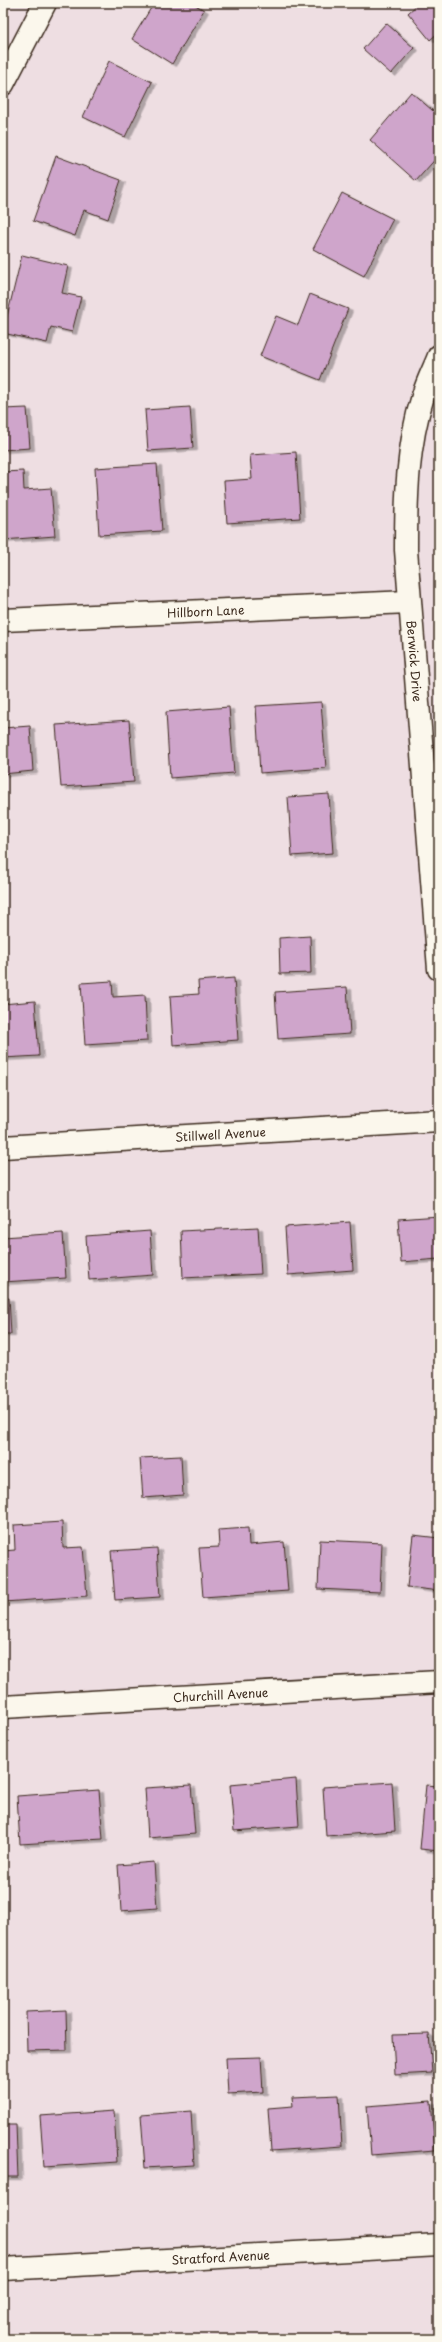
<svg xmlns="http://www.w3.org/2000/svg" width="442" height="2342" font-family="'Playpen Sans',sans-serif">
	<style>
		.building { fill: #cfa5cb; stroke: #3b2a1e; filter: url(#shadow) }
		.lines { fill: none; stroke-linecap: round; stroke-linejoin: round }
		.minor-casing { stroke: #3b2a1e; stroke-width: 25 }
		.minor { stroke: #fbf7ec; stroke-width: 22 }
		.labels { text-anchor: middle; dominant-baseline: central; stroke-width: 4; stroke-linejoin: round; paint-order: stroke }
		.street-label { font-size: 12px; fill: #3b2a1e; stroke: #fbf7ec }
	</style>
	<defs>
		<filter id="shadow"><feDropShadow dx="4.5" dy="2.5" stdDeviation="0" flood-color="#0004"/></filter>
	</defs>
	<rect width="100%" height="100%" fill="#eedee2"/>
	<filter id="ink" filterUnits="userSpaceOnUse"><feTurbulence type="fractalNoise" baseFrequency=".025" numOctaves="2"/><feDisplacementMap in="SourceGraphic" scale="8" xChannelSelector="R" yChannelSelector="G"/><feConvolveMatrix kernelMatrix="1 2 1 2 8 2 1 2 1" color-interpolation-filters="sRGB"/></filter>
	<g filter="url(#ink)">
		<!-- building -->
		<path class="building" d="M154 3H192L204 10 172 64 132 39Z
			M419 3H439V32L430 40 408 13Z
			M386 23 414 48 391 74 363 49Z
			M109 61 152 82 125 137 83 117Z
			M411 92 439 116V155L416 181 370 140Z
			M56 156 121 180 108 219 84 210 75 236 33 221Z
			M342 193 393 219 364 276 313 249Z
			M22 255 68 266 62 293 81 297 72 332 51 327 47 343 3 333Z
			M310 294 348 309 320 380 260 356 276 316 298 325Z
			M190 407 193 448 148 451 145 410Z
			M27 408 30 448 3 450V409Z
			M296 452 300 518 227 523 224 481 252 479 250 455Z
			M157 464 162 531 99 535 95 468Z
			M23 471 24 490 51 488 55 536 3 540V472Z
			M321 702 326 768 260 773 256 706Z
			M229 707 234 773 170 778 166 712Z
			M129 720 134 782 61 787 56 725Z
			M30 726 33 771 3 774V728Z
			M329 794 333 853 292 856 288 797Z
			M310 936 311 973 280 974 279 938Z
			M234 978 238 1040 173 1045 170 996 199 994 198 981Z
			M112 981 113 997 145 995 147 1041 85 1045 81 983Z
			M347 987 350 1034 278 1039 275 992Z
			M35 1001 39 1056 3 1058V1004Z
			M439 1216V1259L401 1262 398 1219Z
			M350 1222 353 1270 288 1275 285 1227Z
			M258 1227 261 1274 183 1278 181 1231Z
			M150 1231 153 1275 89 1280 86 1236Z
			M63 1233 66 1278 3 1282V1237Z
			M3 1298H9L11 1334H3Z
			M181 1456 183 1495 143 1498 140 1458Z
			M62 1522 63 1548 83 1547 87 1596 4 1602 3 1551 15 1550 14 1525Z
			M248 1528 249 1545 284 1542 288 1591 203 1597 199 1548 219 1547 218 1530Z
			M413 1535 439 1538V1591L407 1587Z
			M320 1540 382 1543 380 1592 318 1589Z
			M157 1548 160 1597 115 1600 111 1551Z
			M296 1779 299 1826 234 1831 230 1785Z
			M392 1782 395 1831 326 1836 323 1787Z
			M191 1785 195 1834 148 1838 145 1788Z
			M426 1785 439 1786V1851L420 1849Z
			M99 1790 103 1839 20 1844 17 1796Z
			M154 1862 157 1908 121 1911 118 1865Z
			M66 2010 67 2050 27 2051 26 2012Z
			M429 2034 432 2073 395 2075 393 2035Z
			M261 2057 263 2092 228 2094 226 2058Z
			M339 2095 342 2146 271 2151 268 2108 293 2106 292 2097Z
			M431 2101 435 2150 371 2155 367 2106Z
			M114 2111 117 2162 44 2167 40 2116Z
			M191 2111 194 2165 145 2168 141 2115Z
			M3 2125H16L18 2177H3Z"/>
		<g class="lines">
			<!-- minor casing -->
			<g class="minor-casing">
				<g id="minor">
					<path d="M3 84 45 3"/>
					<path id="s1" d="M439 356C434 369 427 382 423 396 407 446 406 498 406 550L439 969"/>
					<path id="s2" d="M3 620 409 602"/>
					<path id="s3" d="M3 1147 439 1121"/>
					<path id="s4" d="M3 1707 439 1682"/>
					<path id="s5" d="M3 2269 439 2245"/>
				</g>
			</g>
			<!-- minor -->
			<use href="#minor" class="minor"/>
		</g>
	</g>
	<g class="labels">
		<!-- street labels -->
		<g class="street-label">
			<text stroke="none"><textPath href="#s2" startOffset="203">Hillborn Lane</textPath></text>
			<text stroke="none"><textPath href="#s1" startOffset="310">Berwick Drive</textPath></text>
			<text stroke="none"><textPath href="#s3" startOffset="218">Stillwell Avenue</textPath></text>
			<text stroke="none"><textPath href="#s4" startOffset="218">Churchill Avenue</textPath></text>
			<text stroke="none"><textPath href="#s5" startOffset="218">Stratford Avenue</textPath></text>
		</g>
	</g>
	<!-- margin -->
	<rect width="442" height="2342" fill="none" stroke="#fbf7ec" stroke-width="16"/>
	<rect x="8" y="8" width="426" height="2326" fill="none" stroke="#3b2a1e" stroke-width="1.5" filter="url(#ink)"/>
</svg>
